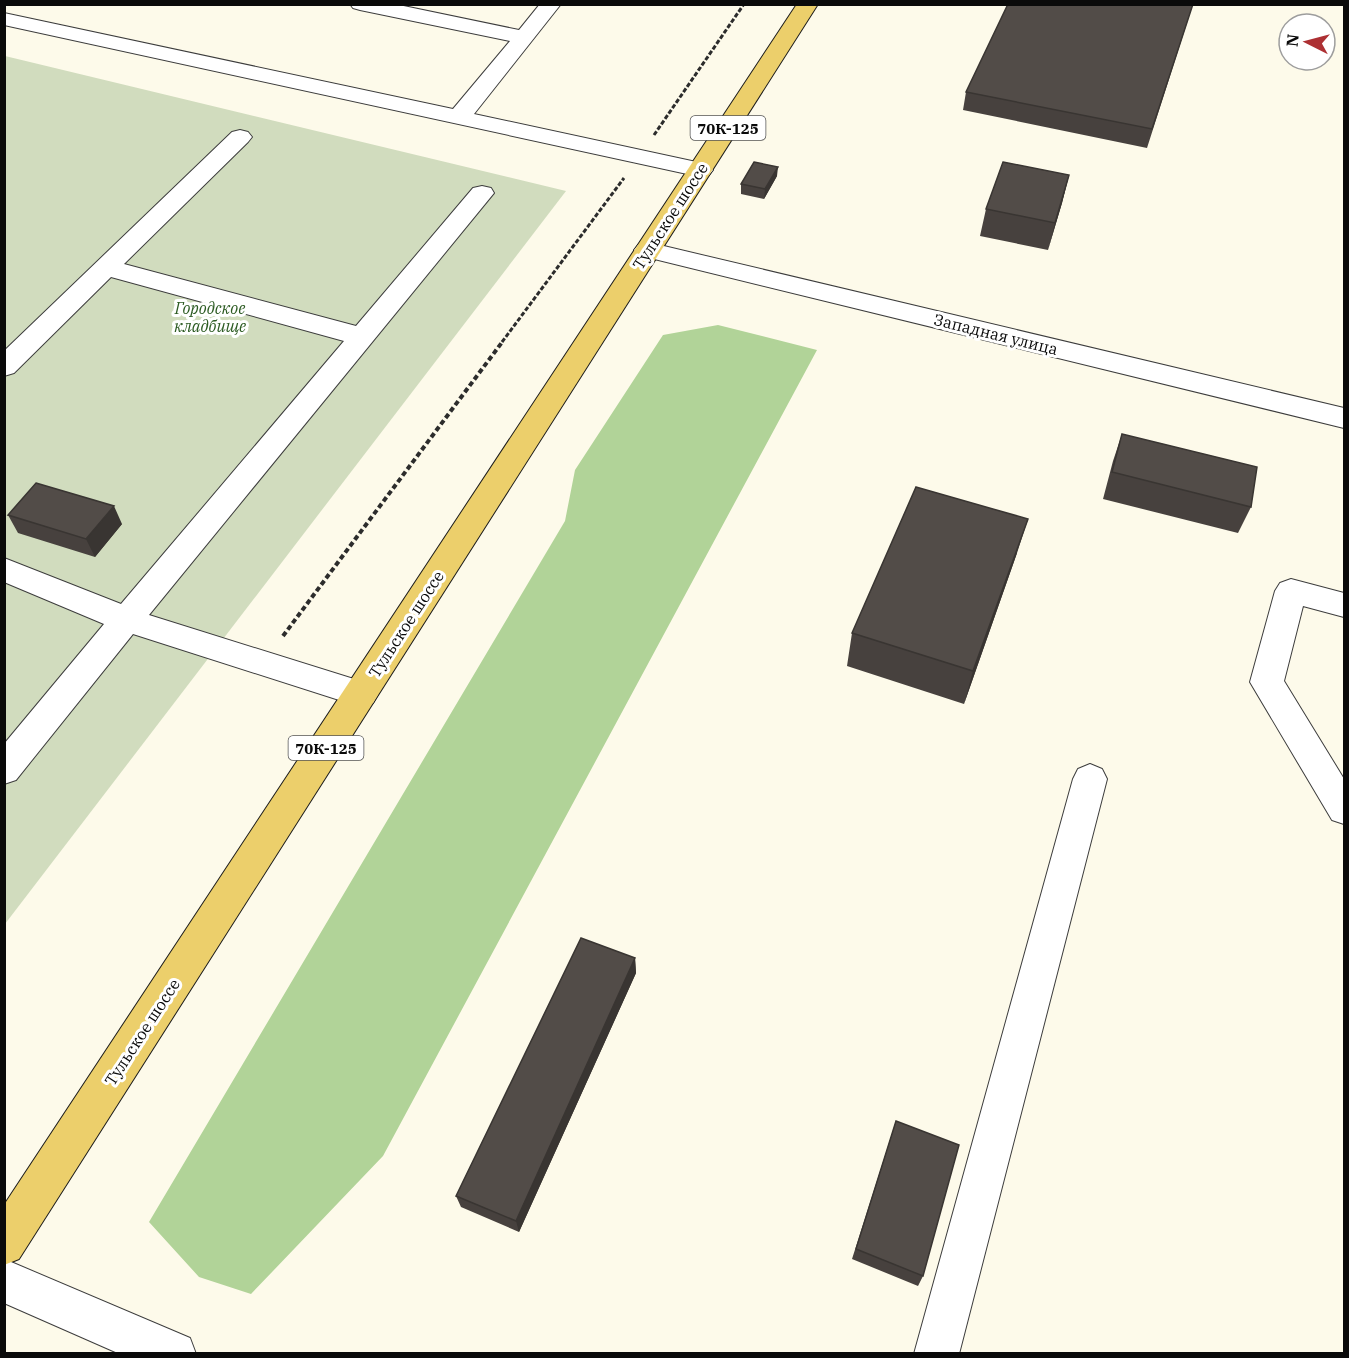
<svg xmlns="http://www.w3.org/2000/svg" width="1349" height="1358" font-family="'IBM Plex Serif',serif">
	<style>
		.forest { fill: #b1d398 }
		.cemetery { fill: #d1dcbe }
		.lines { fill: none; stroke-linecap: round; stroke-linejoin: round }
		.minor-casing { stroke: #3d3d3d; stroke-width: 2 }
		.major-casing { stroke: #1b1b1b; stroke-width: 2 }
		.path-far1 { stroke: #2c2c2c; stroke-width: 3; stroke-dasharray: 4.5 2; stroke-linecap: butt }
		.path { stroke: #2c2c2c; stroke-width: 4; stroke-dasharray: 5 3; stroke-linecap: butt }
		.minor { fill: #fff; fill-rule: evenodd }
		.major { fill: #eccf6b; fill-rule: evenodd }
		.wall { fill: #47413e }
		.shaded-wall { fill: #393532 }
		.building { fill: #524c48; stroke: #393532; stroke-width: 1.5 }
		.labels { text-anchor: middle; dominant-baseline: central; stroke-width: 6; stroke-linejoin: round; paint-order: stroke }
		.shield { fill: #fff; stroke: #545454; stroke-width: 1.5 }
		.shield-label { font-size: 15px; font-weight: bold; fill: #0a0a0a }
		.street-label { font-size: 16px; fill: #0a0a0a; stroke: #fff }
		.park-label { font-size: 16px; font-style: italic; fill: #2c5b22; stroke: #fff }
	</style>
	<rect width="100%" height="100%" fill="#fdfaea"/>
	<!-- forest -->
	<path class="forest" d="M718 325 817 350 383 1156 251 1294 199 1277 149 1222 565 521 575 470 663 335Z"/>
	<!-- cemetery -->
	<path class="cemetery" d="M5 56 566 191 5 924Z"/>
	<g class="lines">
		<!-- minor casing -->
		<g class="minor-casing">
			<path id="minor" d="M350 4H394L519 30 540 4H561L474 114 701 163 709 165 713 170 709 175 701 177 4 25V13L453 109 510 41 360 10 353 8Z
				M240 130 248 132 252 137 248 142 124 264 356 326 473 188 482 186 491 188 494 193 149 615 373 685 378 694 373 703 361 707 133 634 16 780 4 784V744L104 624 4 582V558L121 604 344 341 111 277 14 373 4 376V351L232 132Z
				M647 242 1344 408V428L638 255 634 250 638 245Z
				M1291 579 1344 593V617L1303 606 1284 681 1344 779V824L1332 820 1250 682 1275 591 1280 583Z
				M1090 764 1102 769 1107 779 959 1354H914L1073 779 1078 769Z
				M4 1259 190 1338 196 1354H120L4 1303Z"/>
		</g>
		<!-- major casing -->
		<g class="major-casing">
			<path id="major" d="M797 4H818L19 1259 4 1265V1205Z"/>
		</g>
		<!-- path-far1 -->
		<path class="path-far1" d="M654 135 744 4
			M502 342 624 178"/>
		<!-- path -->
		<path class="path" d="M283 636 503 341"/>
		<!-- minor -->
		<use href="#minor" class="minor"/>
		<!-- major -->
		<use href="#major" class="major"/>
	</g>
	<!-- wall -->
	<path class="wall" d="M1193 4 1147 148 963 110 966 92Z
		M1069 175 1062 203 1048 250 980 236 986 209Z
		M777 176 764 199 741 194V184Z
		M1122 434 1251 507 1238 533 1103 499 1113 461Z
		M8 515 122 524 95 557 18 533Z
		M1017 553 964 704 847 666 852 633Z
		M635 958 636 973 519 1232 461 1207 456 1196Z
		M896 1121 923 1276 918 1286 852 1259Z"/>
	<!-- shaded-wall -->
	<path class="shaded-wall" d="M778 167 777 176 764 199 765 189Z
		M1069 175 1062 203 1048 250 1055 223Z
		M114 506 122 524 95 557 86 539Z
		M1028 519 1017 553 964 704 973 671Z
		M635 958 636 973 519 1232 516 1221Z"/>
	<!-- building -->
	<path class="building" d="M1008 4H1193L1152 129 966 92Z
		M754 162 778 167 765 189 741 184Z
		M1003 162 1069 175 1055 223 986 209Z
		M1122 434 1257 467 1251 507 1112 472Z
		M36 483 114 506 86 539 8 515Z
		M916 487 1028 519 973 671 852 633Z
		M581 938 635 958 516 1221 456 1196Z
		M896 1121 959 1145 923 1276 856 1249Z"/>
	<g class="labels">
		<!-- shield labels -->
		<g class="shield">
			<rect x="690.5" y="116" width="75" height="24" rx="4.5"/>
			<rect x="288.5" y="736" width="75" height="24" rx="4.5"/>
		</g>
		<g class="shield-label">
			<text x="728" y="128">70К-125</text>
			<text x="326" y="748">70К-125</text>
		</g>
		<!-- street labels -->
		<g class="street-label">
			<text transform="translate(670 216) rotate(-57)">Тульское шоссе</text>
			<text transform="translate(996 334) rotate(14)">Западная улица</text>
			<text transform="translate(406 624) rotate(-57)">Тульское шоссе</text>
			<text transform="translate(142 1032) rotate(-57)">Тульское шоссе</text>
		</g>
		<!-- park labels -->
		<g class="park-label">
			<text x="210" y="308">Городское<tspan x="210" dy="18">кладбище</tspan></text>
		</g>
	</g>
	<!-- border -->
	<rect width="1349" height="1358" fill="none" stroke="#0a0a0a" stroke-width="12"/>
	<!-- north arrow -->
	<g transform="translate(1307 42) rotate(276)"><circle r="28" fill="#ffffff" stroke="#9d9d9d" stroke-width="1.5"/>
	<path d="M0-4.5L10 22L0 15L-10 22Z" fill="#ad3033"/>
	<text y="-9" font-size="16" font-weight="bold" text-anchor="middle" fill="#0a0a0a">N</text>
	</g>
</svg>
